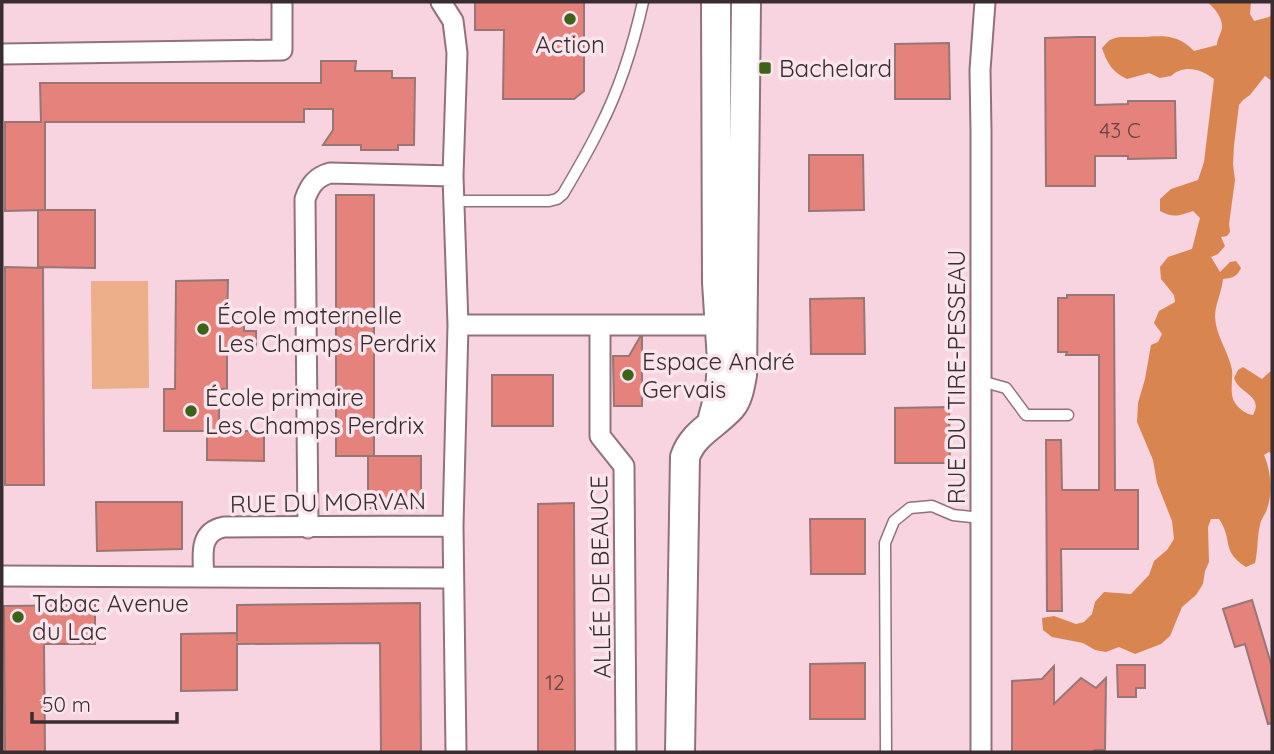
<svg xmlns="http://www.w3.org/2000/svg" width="1274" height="754" font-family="Quicksand,sans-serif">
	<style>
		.green { fill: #edae8a }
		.forest { fill: #d98550 }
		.building { fill: #e6827c; stroke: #977673; stroke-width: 2 }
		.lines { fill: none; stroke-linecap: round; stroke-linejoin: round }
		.lane-casing { stroke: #91727c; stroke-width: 13 }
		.street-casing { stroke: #91727c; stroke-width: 23 }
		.secondary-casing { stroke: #91727c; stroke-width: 32 }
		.lane { stroke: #fff; stroke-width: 10 }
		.street { stroke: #fff; stroke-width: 19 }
		.secondary { stroke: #fff; stroke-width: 28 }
		.poi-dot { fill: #3d621a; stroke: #fbe5ec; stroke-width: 2.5 }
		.labels { text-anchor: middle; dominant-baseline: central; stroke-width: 7; stroke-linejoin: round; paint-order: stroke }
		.number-label { font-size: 21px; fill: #654244 }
		.poi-label { font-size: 24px; fill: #3a2d31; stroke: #fbe5ec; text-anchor: start }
		.street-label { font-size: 24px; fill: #3a2d31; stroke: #fbe5ec }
	</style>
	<rect width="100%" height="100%" fill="#f7d4df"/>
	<!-- green -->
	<path class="green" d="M91 281H148L149 388 92 389Z"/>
	<!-- forest -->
	<path class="forest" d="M1207 2H1251L1250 14 1254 21 1269 17 1272 14V81L1265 76 1250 95 1243 100 1239 105 1234 145 1233 164 1235 180 1229 224 1230 232 1227 236 1221 237 1225 246 1218 254 1211 257 1220 272 1230 262 1236 261 1241 268C1237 277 1232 278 1223 279 1222 292 1215 304 1215 317 1216 336 1229 353 1232 370 1233 381 1229 394 1235 403 1240 410 1246 414 1253 415 1264 395 1239 394 1234 378L1238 370 1243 367 1262 379 1272 370V454L1269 452 1264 455C1271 471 1273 493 1267 509 1265 515 1261 519 1260 525 1257 537 1258 550 1255 563L1246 567C1220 550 1234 541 1219 519H1211L1208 527 1209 562 1205 571 1203 584 1196 595 1182 607 1170 636 1161 644 1135 654 1119 647 1106 652 1095 650 1083 643 1052 637 1043 630 1042 618 1054 616 1076 624 1084 622 1092 614 1095 602 1104 592 1131 594 1149 575 1154 561 1167 550 1174 539 1172 521 1157 483 1153 460 1137 422 1138 403 1145 379 1151 345 1158 342 1162 334 1154 323 1159 311 1175 302 1174 295 1161 279 1160 267 1168 257 1192 249 1200 218 1193 211C1179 216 1173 218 1160 211V199L1171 189 1198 180 1204 162 1214 79C1201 69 1184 64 1171 76L1160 78 1149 73 1127 79C1112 72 1107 63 1102 48 1105 45 1107 42 1110 40 1117 36 1124 37 1132 37 1156 38 1174 30 1194 51L1217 45C1217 39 1221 34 1222 28 1223 18 1214 7 1207 2Z"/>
	<!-- building -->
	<path class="building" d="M475 2H584V91L574 99H503L504 30H475Z
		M1079 37H1095V105L1128 104V101H1175L1176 158 1128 159V156H1095V186H1046L1045 38Z
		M949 43 950 99H895V44Z
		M321 61H356L355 71H392V78H415L414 145H398V150H361V145H323L333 130V109H304V122H45V210L5 211V122H41L40 83H321Z
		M809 155H863L864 210 809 211Z
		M336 195H374V456H336Z
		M38 210H95V268L38 267Z
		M5 267 43 268 44 485H5Z
		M228 280 227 326H244V331H256V348L244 347V352H227V389H219V431H264V461L207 460V431H164V389H175L176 281Z
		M1067 295H1114L1115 490H1138V549H1061L1062 611H1047L1046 440H1061L1062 490H1099V355H1066L1067 352H1058V298H1067Z
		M864 298 865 354H811L810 299Z
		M640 337H642V406H614L613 356H629Z
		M492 375H553V426H492Z
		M949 407 950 463H895V408Z
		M368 456H421V508H368Z
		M96 502H182V549L97 551Z
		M574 503 575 752H538V504Z
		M810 519H865V574H811Z
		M1252 600 1272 667V723L1268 724 1245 644 1235 647 1223 609Z
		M420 603 421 752H381L380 643 237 644V690L181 691V634L237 633V641V605Z
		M95 605V644H44L45 752H5L4 606Z
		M865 663V719H810V664Z
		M1117 665H1145V688H1136V697H1118Z
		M1054 666V704L1081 678 1096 688 1106 678 1105 750H1095L1093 752H1012V681L1042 679Z"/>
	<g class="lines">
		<!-- lane casing -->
		<g class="lane-casing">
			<path id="lane" d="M454 201H549L557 199 563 194C576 172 589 150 600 127 619 90 634 42 643 2
				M981 381 1006 388 1026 415H1068
				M886 752 885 543 894 521 910 508 932 506 953 515 981 518"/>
		</g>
		<!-- street casing -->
		<g class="street-casing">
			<path id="street" d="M441 2 453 21 457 53 453 176 458 325 453 526 456 752
				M2 54 282 50V2
				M458 325H719
				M600 326V436L624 466 626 752
				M453 526 224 527C198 532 203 556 204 577L453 578
				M308 528 305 199C310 185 316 177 330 173L453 176
				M2 576 204 577
				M981 752V131L980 70 985 2"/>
		</g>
		<!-- secondary casing -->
		<g class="secondary-casing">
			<path id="secondary" d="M713 418 720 392 722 361 717 282 716 2
				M680 752 685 457C693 433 715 425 731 407 738 399 740 386 742 375L746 2"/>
		</g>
		<!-- lane -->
		<use href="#lane" class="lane"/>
		<!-- street -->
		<use href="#street" class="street"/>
		<!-- secondary -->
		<use href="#secondary" class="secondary"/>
	</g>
	<!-- markers -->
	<g class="poi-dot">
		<circle cx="570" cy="19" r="7"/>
		<rect x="758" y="61" width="14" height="14" rx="3.5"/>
		<circle cx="203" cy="329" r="7"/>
		<circle cx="628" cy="375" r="7"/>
		<circle cx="191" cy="411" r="7"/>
		<circle cx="18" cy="617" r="7"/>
	</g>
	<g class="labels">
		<!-- number labels -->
		<g class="number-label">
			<text x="1120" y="130">43 C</text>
			<text x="555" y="682">12</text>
		</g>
		<!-- poi labels -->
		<g class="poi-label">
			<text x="570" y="44" text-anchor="middle">Action</text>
			<text x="779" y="68">Bachelard</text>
			<text x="217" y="315">École maternelle<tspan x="217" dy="28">Les Champs Perdrix</tspan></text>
			<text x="642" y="361">Espace André<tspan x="642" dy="28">Gervais</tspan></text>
			<text x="205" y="397">École primaire<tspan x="205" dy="28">Les Champs Perdrix</tspan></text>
			<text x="32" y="603">Tabac Avenue<tspan x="32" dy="28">du Lac</tspan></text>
		</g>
		<!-- street labels -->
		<g class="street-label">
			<text transform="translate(956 377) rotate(-90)">RUE DU TIRE-PESSEAU</text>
			<text transform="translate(328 502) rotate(-1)">RUE DU MORVAN</text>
			<text transform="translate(600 577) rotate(-91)">ALLÉE DE BEAUCE</text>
		</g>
	</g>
	<!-- border -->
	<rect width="1274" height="754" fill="none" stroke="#3a2d31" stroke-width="7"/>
	<!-- scale -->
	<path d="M32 712v10h145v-10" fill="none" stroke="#3a2d31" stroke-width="3.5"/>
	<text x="42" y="712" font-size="21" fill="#3a2d31" stroke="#fbe5ec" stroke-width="5" paint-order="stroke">50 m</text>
</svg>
